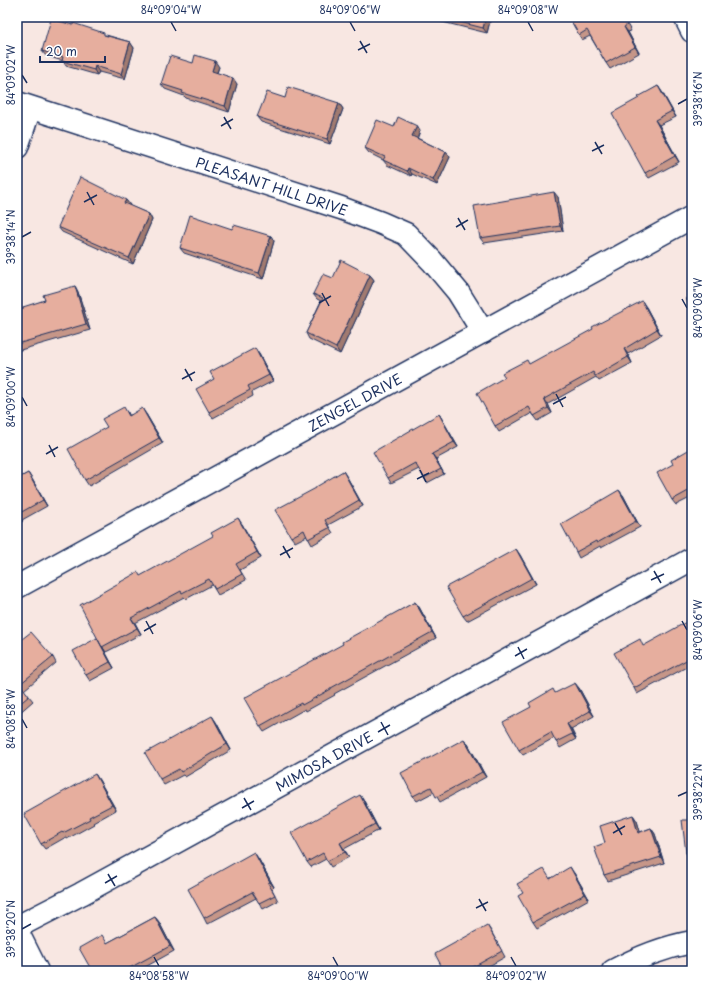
<svg xmlns="http://www.w3.org/2000/svg" width="709" height="988" font-family="'Playpen Sans',sans-serif">
	<style>
		.lines { fill: none; stroke-linecap: round; stroke-linejoin: round }
		.minor-casing { stroke: #1b2f5e; stroke-width: 25 }
		.minor { stroke: #fff; stroke-width: 22 }
		.wall { fill: #c69688; stroke: #1b2f5e }
		.shaded-wall { fill: #a17a6f; stroke: #1b2f5e }
		.building { fill: #e6ae9e; stroke: #1b2f5e }
		.ticks { fill: none; stroke: #1b2f5e; stroke-width: 1.5 }
		.labels { text-anchor: middle; dominant-baseline: central; stroke-width: 3; stroke-linejoin: round; paint-order: stroke }
		.street-label { font-size: 14px; fill: #1b2f5e; stroke: #fff }
		.neatline { fill: none; stroke: #1b2f5e; stroke-width: 1.5 }
		.ticks-label { font-size: 10px; text-anchor: middle; fill: #1b2f5e }
	</style>
	<rect width="100%" height="100%" fill="#f8e7e2"/>
	<filter id="ink" filterUnits="userSpaceOnUse"><feTurbulence type="fractalNoise" baseFrequency=".025" numOctaves="2"/><feDisplacementMap in="SourceGraphic" scale="8" xChannelSelector="R" yChannelSelector="G"/><feConvolveMatrix kernelMatrix="1 2 1 2 8 2 1 2 1" color-interpolation-filters="sRGB"/></filter>
	<g filter="url(#ink)">
		<g class="lines">
			<!-- minor casing -->
			<g class="minor-casing">
				<g id="minor">
					<path d="M685 17 692 31"/>
					<path id="s1" d="M17 103 341 208 381 223 406 234 432 261 458 292 483 332"/>
					<path d="M17 147 30 108"/>
					<path id="s2" d="M17 587 692 217"/>
					<path id="s3" d="M17 927 81 894 692 559"/>
					<path d="M17 931 37 971"/>
					<path d="M613 971C637 958 665 947 692 942"/>
				</g>
			</g>
			<!-- minor -->
			<use href="#minor" class="minor"/>
		</g>
		<!-- wall -->
		<path class="wall" d="M422 17H491L487 33Z
			M623 17 631 31 628 32 639 53 610 69 606 63 590 36 582 40 570 19Z
			M106 35 130 42 134 48 125 79 99 72 97 75 66 66 63 61 46 56 42 51Z
			M193 63 219 67 217 73 237 84 229 112 186 98 184 96 165 89 161 84Z
			M658 86 662 92 676 117 659 125 679 162 649 178 645 173 639 98Z
			M285 98 339 103 343 109 330 144 261 122 257 117Z
			M394 127 420 131 417 138 446 152 450 157 437 185 412 174 411 176 387 165 383 160 369 153 365 148Z
			M558 197 563 231 484 243 480 238Z
			M126 200 130 206 149 214 152 220 133 264 62 232 58 227Z
			M232 229 271 236 274 241 263 279 184 253 180 248Z
			M370 275 374 280 340 354 309 339 306 333 321 301 317 299 313 294 333 278Z
			M692 277V305H689L686 299Z
			M75 286 78 292 90 330 17 351V311L45 300Z
			M646 307 661 335 628 354 632 363 599 381 596 377 548 404 552 413 538 421 532 413 499 432 495 426 530 364Z
			M259 354 273 381 252 392 253 396 213 418 209 412 214 379Z
			M128 412 129 415 146 414 163 443 89 486 85 480 107 427Z
			M439 414 442 419 458 447 436 459 444 474 427 483 419 469 391 483 388 478Z
			M690 449 692 452V497L676 505 672 500Z
			M28 473 32 479 47 506 22 520 23 521 17 525V479Z
			M347 477 363 506 328 525 333 533 312 545 307 536 295 542 291 537Z
			M623 495 640 527 601 548 600 546 579 558 576 552Z
			M242 524 261 558 240 570 246 580 218 595 212 585 186 599 184 597 135 623 141 634 106 652 102 647 141 576Z
			M516 549 520 555 536 584 467 621 463 616Z
			M415 602 419 607 436 638 334 694 335 695 306 711 305 709 264 732 260 726 343 644Z
			M692 623V664L637 694 634 688 644 646Z
			M97 638 101 644 114 668 90 681 86 675Z
			M17 643 53 657 56 663 24 690 33 701 17 715Z
			M579 688 594 716 571 729 576 739 560 748 554 738 523 755 519 750 556 693Z
			M212 716 216 722 231 750 185 777 183 775 164 785 160 779Z
			M468 744 486 777 440 802 434 792 417 801 413 796Z
			M95 774 99 780 116 810 93 823 94 824 67 839 66 837 45 849 41 844Z
			M364 801 379 830 344 849 349 857 331 867 326 859 311 867 307 862Z
			M633 815 637 821 640 832 651 828 655 834 664 863 608 881 604 875 605 843Z
			M692 820V859H690L686 853Z
			M258 858 274 887 272 889 278 901 263 909 256 898 207 924 204 918Z
			M574 873 589 899 537 928 533 922 550 878Z
			M155 917 159 922 174 951 138 971H92L107 943Z
			M487 925 491 931 505 957 480 971H444Z"/>
		<!-- shaded-wall -->
		<path class="shaded-wall" d="M486 17H491L487 33 483 28Z
			M624 27 628 32 639 53 635 47Z
			M130 42 134 48 125 79 121 74Z
			M215 61 219 67 215 77 212 71Z
			M95 66 99 72 97 75 94 70Z
			M233 78 237 84 229 112 225 106Z
			M658 86 662 92 676 117 672 111Z
			M339 103 343 109 330 144 327 139Z
			M655 120 659 125 679 162 675 156Z
			M417 126 420 131 416 142 412 136Z
			M446 152 450 157 437 185 433 180Z
			M408 168 412 174 411 176 407 171Z
			M554 192 558 197 563 231 560 226Z
			M126 200 130 205 128 209 124 203Z
			M149 214 152 220 133 264 129 258Z
			M271 236 274 241 263 279 259 273Z
			M370 275 374 280 340 354 336 348Z
			M75 286 78 292 90 330 86 324Z
			M642 301 646 307 661 335 657 329Z
			M255 348 259 354 273 381 269 375Z
			M624 349 628 354 632 363 628 357Z
			M544 399 548 404 552 413 548 408Z
			M142 408 146 414 163 443 159 438Z
			M439 414 442 419 458 447 454 442Z
			M432 454 436 459 444 474Z
			M343 471 347 477 363 506 359 500Z
			M28 473 32 479 47 506 43 500Z
			M619 490 623 495 640 527 636 521Z
			M238 518 242 524 261 558 257 552Z
			M516 549 520 555 536 584 532 578Z
			M415 602 419 607 436 638 432 632Z
			M131 618 135 623 141 634 137 628Z
			M97 638 101 644 114 668 110 662Z
			M575 683 579 688 594 716 590 711Z
			M212 716 216 722 231 750 227 744Z
			M567 724 571 729 576 739 572 734Z
			M464 739 468 744 486 777 482 772Z
			M95 774 99 780 116 810 112 805Z
			M360 795 364 801 379 830 375 824Z
			M633 815 637 821 642 838 638 833Z
			M651 828 655 834 664 863 661 857Z
			M340 843 344 849 349 857 345 852Z
			M254 852 258 858 274 887 270 882Z
			M570 867 574 873 589 899 585 894Z
			M155 917 159 922 174 951 170 946Z"/>
		<!-- building -->
		<path class="building" d="M440 17H486L483 28Z
			M574 17H623L627 25 624 27 635 47 606 63 587 30 579 35 570 19Z
			M51 19 73 25V23L104 33V35L130 42 121 74 95 66 94 70 62 61 63 57 42 51Z
			M195 55 215 61 212 71 233 78 225 106 182 93 183 91 161 84 170 56 193 63Z
			M658 86 672 111 655 120 675 156 645 173 612 113 639 98 638 97Z
			M288 87 339 103 327 139 257 117 267 92 285 98Z
			M398 117 417 126 412 136 446 152 433 180 408 168 407 171 383 160 385 157 365 148 377 120 394 127Z
			M80 177 126 200 124 203 149 214 129 258 58 227Z
			M554 192 560 226 480 238 474 206Z
			M190 215 232 229 234 225 271 236 259 273 180 248Z
			M341 260 370 275 336 348 306 333 323 298 313 294 323 274 333 278Z
			M692 277V301L686 299Z
			M75 286 86 324 17 344V311L23 309V307L45 300 43 295Z
			M642 301 657 329 624 349 628 357 595 376 593 372 544 399 548 408 534 416 529 407 495 426 477 393 505 377 502 373 527 360 529 364 593 329 592 327Z
			M255 348 269 375 248 386 250 390 209 412 196 389 214 379 210 372Z
			M124 407 129 416 142 408 159 438 85 480 68 449 107 427 102 419Z
			M439 414 454 442 432 454 441 469 424 478 415 463 388 478 373 452Z
			M690 449 692 453V489L672 500 657 473 673 464 671 460Z
			M343 471 359 500 325 520 329 528 308 539 304 530 291 537 275 510 316 488V487Z
			M28 473 43 500 18 514 19 516 17 517V479Z
			M619 490 636 521 597 543 596 541 576 552 561 524Z
			M238 518 257 552 236 564 242 574 215 589 209 579 182 593 181 591 131 618 137 628 102 647 80 605 138 572 140 576 213 536 211 533Z
			M516 549 532 578 463 616 446 587Z
			M415 602 432 632 331 688V689L302 705 301 703 260 726 244 698 343 644 342 642Z
			M690 620 692 624V657L634 688 614 653 640 639 643 646Z
			M31 632 53 657 20 684 29 696 17 706V643Z
			M97 638 110 662 86 675 73 651Z
			M575 683 590 711 567 724 572 734 556 742 551 732 519 750 503 722 531 707 529 703 553 689 555 693Z
			M212 716 227 744 181 772 179 769 160 779 145 753Z
			M464 739 482 772 436 797 431 787 413 796 401 773Z
			M95 774 112 805 89 817 90 819 63 833 62 832 41 844 24 814Z
			M360 795 375 824 340 843 345 852 327 861 323 853 307 862 291 833Z
			M633 815 638 833 651 828 661 857 604 875 594 847 605 843 600 826Z
			M682 820H692V853H686Z
			M254 852 270 882 268 883 275 895 259 903 252 892 204 918 188 889Z
			M570 867 585 894 533 922 518 896 523 893 517 884 544 869 550 879Z
			M155 917 170 946 124 971H92L79 948 102 935 107 943Z
			M487 925 502 951 466 971H444L435 954Z"/>
	</g>
	<!-- ticks -->
	<path class="ticks" d="M171 22 176 31M350 22 355 31M528 22 533 31M360 41 367 53M358 50 370 44M22 75 27 83M678 104 687 99M224 117 231 129M221 126 233 119M595 142 602 154M592 151 604 145M87 192 94 205M84 202 97 195M458 218 465 230M456 227 468 220M22 237 31 232M322 293 329 306M682 299 687 308M319 303 331 296M185 369 192 381M182 379 195 372M556 394 563 407M22 397 27 406M553 404 566 397M49 445 55 457M46 454 58 447M420 470 426 482M417 479 429 473M283 546 290 558M280 555 293 548M654 571 661 583M651 580 664 574M146 621 153 634M682 621 687 630M144 631 156 624M518 647 524 659M515 656 527 649M22 719 27 728M381 722 388 735M378 732 390 725M678 796 687 792M244 798 251 810M242 808 254 801M615 823 622 835M613 833 625 826M108 874 115 886M105 883 117 876M479 899 486 911M476 908 488 902M22 929 31 924M154 957 159 966M333 957 338 966M511 957 516 966"/>
	<g class="labels">
		<!-- street labels -->
		<g class="street-label">
			<text stroke="none"><textPath href="#s1" startOffset="268">PLEASANT HILL DRIVE</textPath></text>
			<text stroke="none"><textPath href="#s2" startOffset="385">ZENGEL DRIVE</textPath></text>
			<text stroke="none"><textPath href="#s3" startOffset="349">MIMOSA DRIVE</textPath></text>
		</g>
	</g>
	<!-- margin -->
	<rect width="709" height="988" fill="none" stroke="#fff" stroke-width="44"/>
	<!-- scale -->
	<path d="M40 56v6h65v-6" fill="none" stroke="#1b2f5e" stroke-width="2"/>
	<text x="46" y="56" font-size="12" fill="#1b2f5e" stroke="#ffffff" stroke-width="3" paint-order="stroke">20 m</text>
	<rect x="22" y="22" width="665" height="944" class="neatline"/>
	<g class="ticks-label">
		<text x="171" y="14">84°09'04"W</text>
		<text x="350" y="14">84°09'06"W</text>
		<text x="528" y="14">84°09'08"W</text>
		<text transform="translate(11 75) rotate(-90)" y="4">84°09'02"W</text>
		<text transform="translate(698 99) rotate(-90)" y="4">39°38'16"N</text>
		<text transform="translate(11 237) rotate(-90)" y="4">39°38'14"N</text>
		<text transform="translate(698 308) rotate(-90)" y="4">84°09'08"W</text>
		<text transform="translate(11 397) rotate(-90)" y="4">84°09'00"W</text>
		<text transform="translate(698 630) rotate(-90)" y="4">84°09'06"W</text>
		<text transform="translate(11 719) rotate(-90)" y="4">84°08'58"W</text>
		<text transform="translate(698 792) rotate(-90)" y="4">39°38'22"N</text>
		<text transform="translate(11 929) rotate(-90)" y="4">39°38'20"N</text>
		<text x="159" y="980">84°08'58"W</text>
		<text x="338" y="980">84°09'00"W</text>
		<text x="516" y="980">84°09'02"W</text>
	</g>
</svg>
